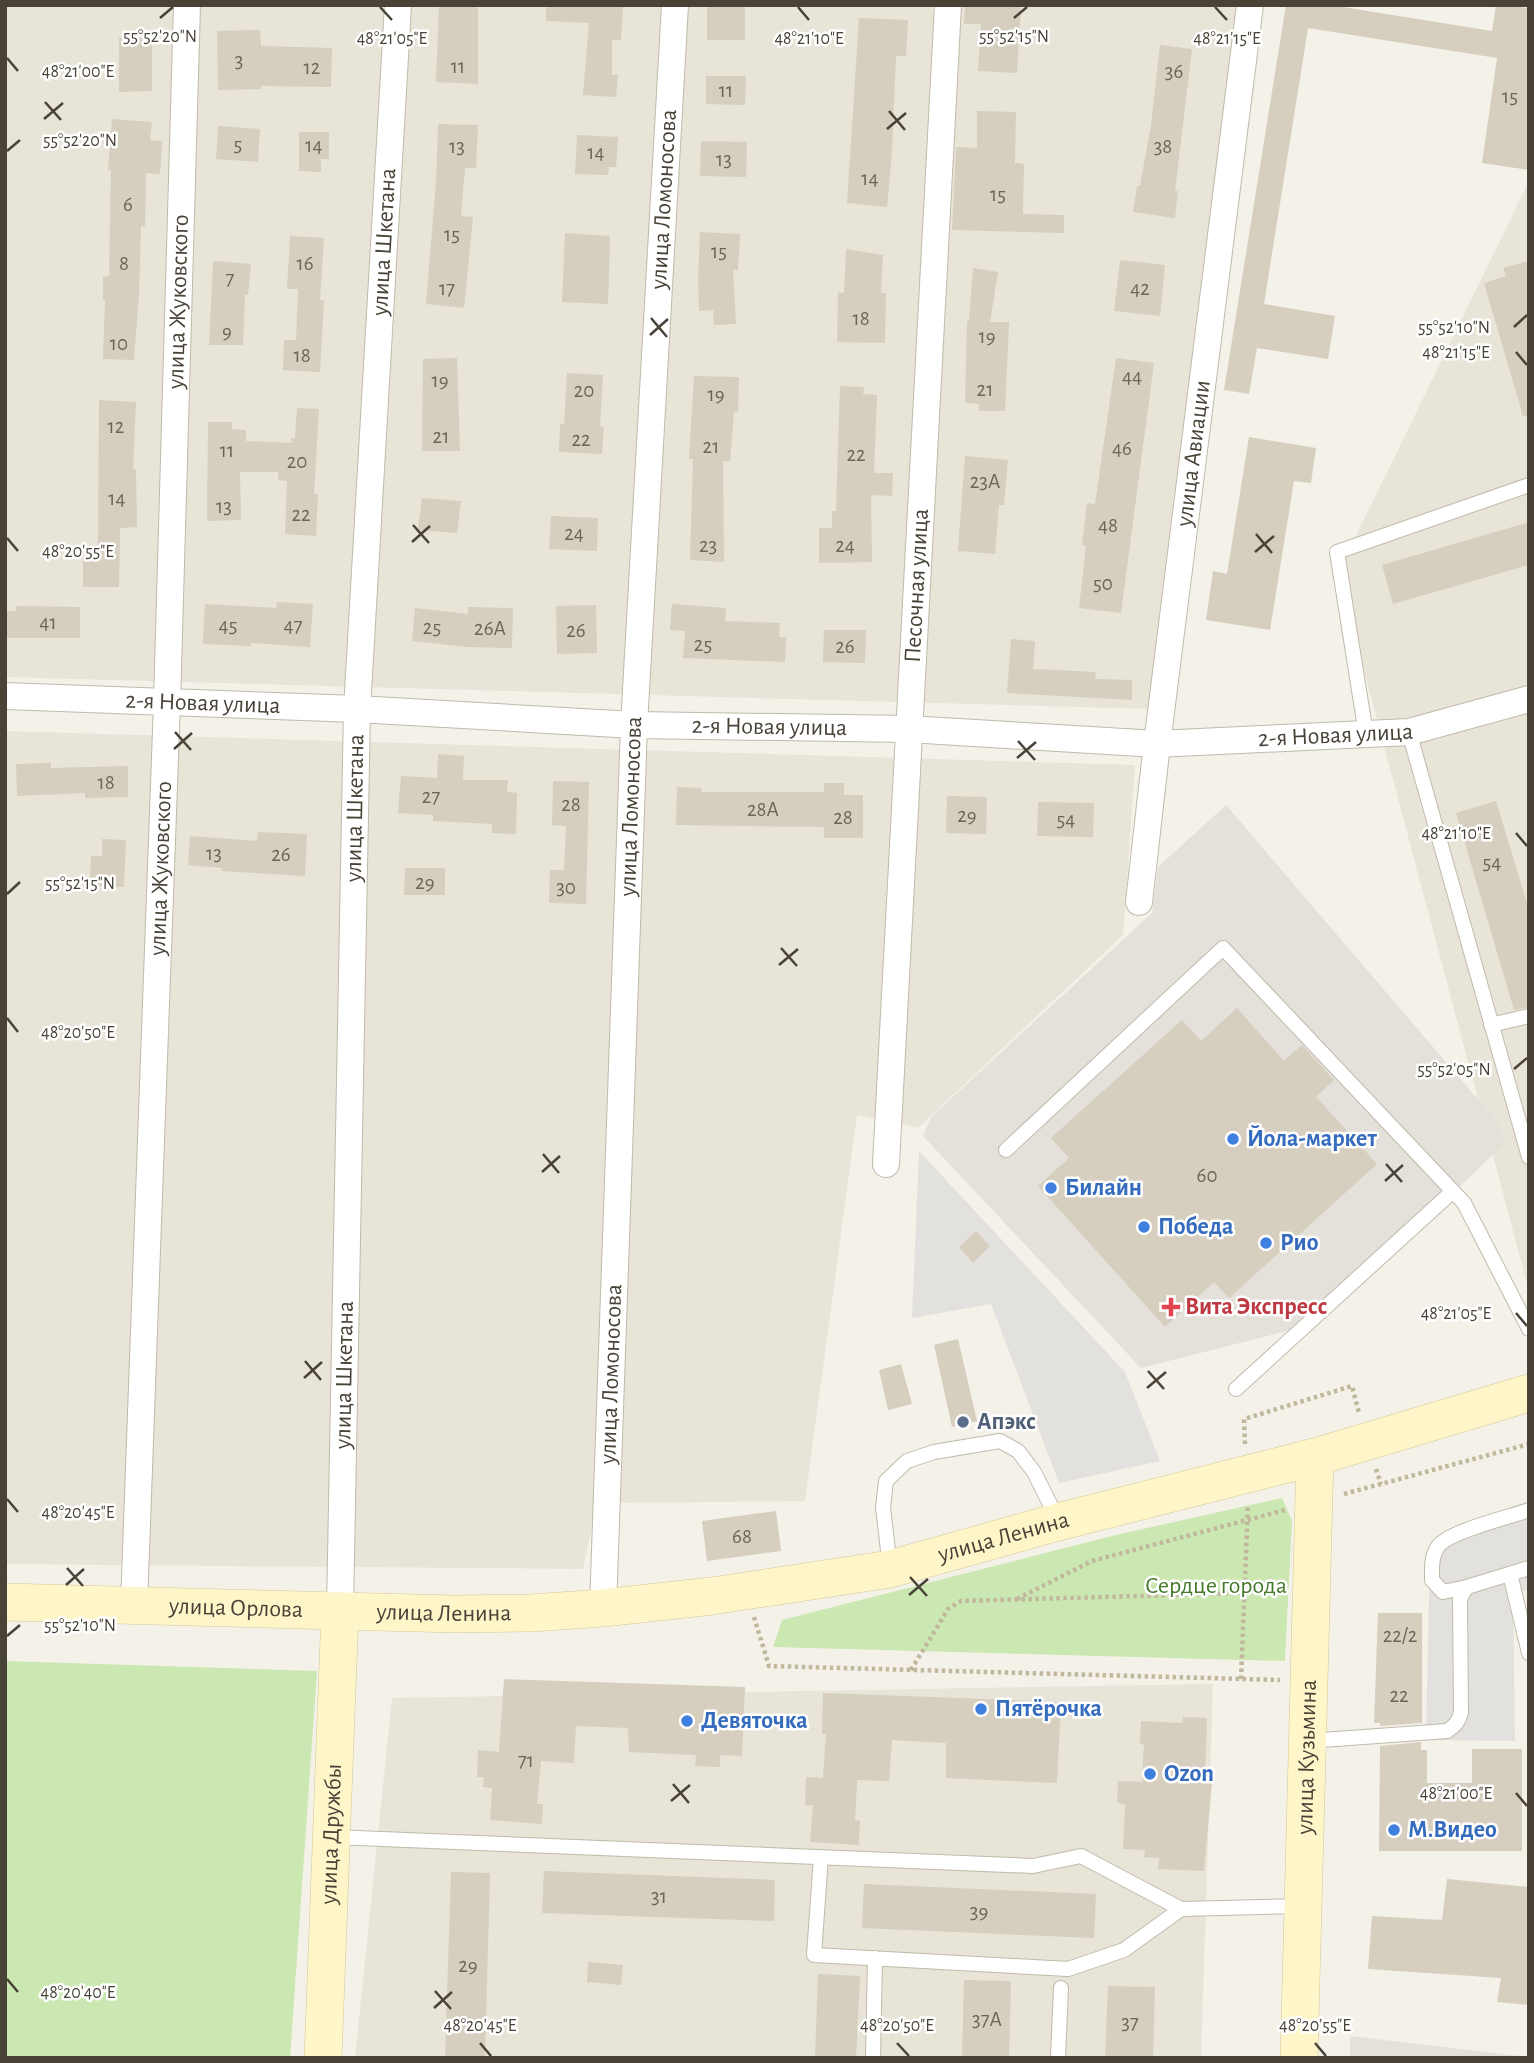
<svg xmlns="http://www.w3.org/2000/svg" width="1534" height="2063" font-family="'Alegreya Sans',sans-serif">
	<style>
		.residential { fill: #e8e4d7 }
		.industrial { fill: #e4e0da }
		.green { fill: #cce8b2 }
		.parking { fill: #e3e1dd }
		.building { fill: #d6cebe }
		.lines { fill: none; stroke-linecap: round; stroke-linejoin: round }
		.lane-casing { stroke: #c0baab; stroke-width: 16 }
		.street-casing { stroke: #c0baab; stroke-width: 28 }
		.secondary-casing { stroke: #d4c899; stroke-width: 38 }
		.path { stroke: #c1b79c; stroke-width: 4.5; stroke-dasharray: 3.5 3.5; stroke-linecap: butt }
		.lane { stroke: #fff; stroke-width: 14 }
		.street { stroke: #fff; stroke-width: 26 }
		.secondary { stroke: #fef5c9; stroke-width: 37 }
		.ticks { fill: none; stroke: #484237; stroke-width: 2.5 }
		.shop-dot { fill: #3f7fe0; stroke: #fff; stroke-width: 2.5 }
		.health-dot { fill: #e0444e; stroke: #fff; stroke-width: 2.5 }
		.service-dot { fill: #5c6f8a; stroke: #fff; stroke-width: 2.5 }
		.labels { text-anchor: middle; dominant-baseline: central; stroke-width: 5; stroke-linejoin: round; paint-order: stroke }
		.number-label { font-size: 21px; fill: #6c6559 }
		.street-label { font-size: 24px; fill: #484237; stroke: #fff }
		.shop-label { font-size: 24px; font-weight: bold; fill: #366cbe; stroke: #fff; text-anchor: start }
		.health-label { font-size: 24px; font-weight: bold; fill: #be3a42; stroke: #fff; text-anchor: start }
		.service-label { font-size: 24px; font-weight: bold; fill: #4e5e75; stroke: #fff; text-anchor: start }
		.park-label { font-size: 24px; fill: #437a2a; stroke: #fff }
		.ticks-label { font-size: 18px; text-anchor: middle; fill: #484237; stroke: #fff; stroke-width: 5; stroke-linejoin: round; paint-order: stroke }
	</style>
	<rect width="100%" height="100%" fill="#f4f1e9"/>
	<!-- residential -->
	<path class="residential" d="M5 5H1248L1151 709 5 677Z
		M1529 181V1291L1338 573Z
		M5 731 1135 765 1123 935 918 1128 857 1115 805 1501 597 1503 583 1569 5 1564Z
		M1213 1684 1201 2058H355L392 1698Z"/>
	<!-- industrial -->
	<path class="industrial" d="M1226 805 1499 1124 1506 1142 1318 1323 1141 1368 923 1136 931 1117 1152 913 1158 867Z
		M1350 2036 1529 2057V2058H1350Z"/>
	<!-- green -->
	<path class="green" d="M1282 1498 1292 1521 1285 1661 773 1647 782 1620 1116 1535Z
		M5 1661 317 1671 290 2058H5Z"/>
	<!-- parking -->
	<path class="parking" d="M919 1151 1125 1372 1160 1461 1059 1483 991 1304 912 1318Z
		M1529 1504V1589L1513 1594 1515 1741 1426 1740 1430 1552Z"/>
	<!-- building -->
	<path class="building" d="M439 5H478V84L436 82Z
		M546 5H623L621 40H612V75H618L616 97 583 95 589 23 546 21Z
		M707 5H745V40H707Z
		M965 5 1021 6 1017 73 978 71 981 24H964Z
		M1286 5H1330L1492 31 1496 5 1529 8V170L1482 163 1497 58 1308 28 1264 304 1335 316 1328 359 1257 348 1249 394 1224 390Z
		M859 18 908 20 906 56H896L892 152 887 207 847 203Z
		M260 30 261 46 332 48 331 87 261 86V89L218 90 217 31Z
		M119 38H152V91L119 92Z
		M1160 45 1192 49 1175 191H1178L1175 218 1133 212 1137 186H1140L1151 125Z
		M706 76H746L745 105 706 104Z
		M977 111 1016 112 1015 163 1024 164 1023 214 1064 215V233L952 230 956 147 977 148Z
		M112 119 152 122 150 140 162 141 160 174 146 173 145 226H141L139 295 134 360 103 359 105 300H103V277L109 276 111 170H108Z
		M438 124 478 125 476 168H465L461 216 473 217 464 308 426 304 436 182Z
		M218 126 260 129 258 162 216 159Z
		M299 132H329V159H321V172L299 171Z
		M577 135 618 137 616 167H609L608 175 575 174Z
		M701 141 747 142 746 177 700 176Z
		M700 232 740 234 738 270H733L736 324 714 325 713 310 699 311 698 278Z
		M565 233 610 236 608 304 562 302Z
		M290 236 324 238 320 300 324 301 320 372 283 370 284 340H296L298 289H287Z
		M846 249 883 255 881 293H886L885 343 837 342 838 292 844 293Z
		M1120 260 1165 265 1160 316 1114 311Z
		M213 261 251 264 248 295H245L243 345H209Z
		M1529 261V416H1523L1484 283 1506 276 1503 268Z
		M973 268 998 272 990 322H1009L1005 411H979V404L965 403 967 321H969Z
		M457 358 460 451H422L423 359Z
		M1116 358 1154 363 1121 613 1079 608 1086 546 1082 545 1087 503 1095 504Z
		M567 373 603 375 600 426 604 427 602 454 559 452 560 424H564Z
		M694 376 739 377 738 412H734L730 461H723L724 562 690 560 693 459H689Z
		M840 386 864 387 863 394 877 395 874 473H893L892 496 871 495 872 562 819 563V528H832V511H836Z
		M99 400 136 402 133 469H136L137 527 120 528 119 587H83V545H98Z
		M297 408 319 409 314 494H318L316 536 285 534 287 481 278 480V472H240L241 520 207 521 208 422H232V429L246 430V441L292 443 291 438H295Z
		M1249 437 1316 448 1311 483 1294 481 1270 630 1206 620 1213 571 1227 574Z
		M965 456 1008 460 1004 505H999L995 554 958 551Z
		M422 498 461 501 457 533 418 530Z
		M551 516 598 518 597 551 549 549Z
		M1529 522V565L1393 604 1382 565Z
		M277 602 313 604 310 647 251 643V646L203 644 205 604 276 608Z
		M672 604 726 608 725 621 780 623 779 637H786L785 662 683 658 685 631 670 630Z
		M596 605 597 653 557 654 556 606Z
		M16 606 80 607V638H5V611H16Z
		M468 607 513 608 512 648 467 647 412 641 415 608 468 614Z
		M824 630H866L865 663 823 662Z
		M1011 639 1035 641 1033 669 1096 672 1095 679 1132 680V700L1007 693Z
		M438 754 464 756 463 780H508L507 792 517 793 516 834 492 833V824L433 821V815L398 813 401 776 437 778Z
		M51 763V768L128 766V797L85 798V793L17 796 16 764Z
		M553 781 589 782 586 904 549 903 550 870H564L566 826 552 825Z
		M824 783H844V795H863V838H824V827L676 825 677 787 702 788 701 792H824Z
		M947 796 987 797 986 834 946 833Z
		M1496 801 1529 910V1007L1514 1010 1456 813Z
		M1038 802 1094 803 1093 837 1037 836Z
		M258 832 307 834 305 876 221 871 222 868 188 865 190 836 257 841Z
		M102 839 126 840 124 887 90 886 91 856H102Z
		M405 868H445V895H404Z
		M1237 1008 1284 1061 1302 1045 1334 1080 1316 1097 1377 1164 1229 1298 1214 1282 1165 1327 1038 1186 1069 1158 1051 1138 1182 1020 1201 1041Z
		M976 1231 990 1246 973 1263 959 1247Z
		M958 1339 977 1421 952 1427 934 1345Z
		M901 1364 912 1404 888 1410 879 1370Z
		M776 1511 781 1551 707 1561 702 1521Z
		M1378 1613H1422V1723L1380 1726V1723H1374Z
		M504 1679 745 1687 742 1756 720 1755V1767L695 1766 696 1755 629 1752 628 1728 576 1726 574 1763 541 1761 537 1804H543L542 1824 490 1820 492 1788 483 1787 484 1777H477L478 1750 499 1752Z
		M823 1693 1061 1702 1057 1783 946 1778V1743L892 1740 889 1781 857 1780 855 1820 860 1821 859 1845 810 1842 813 1805H805L806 1777 823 1778 826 1734H822Z
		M1183 1717 1207 1718 1205 1782 1212 1783 1204 1871 1158 1869 1159 1858 1144 1857 1145 1850 1123 1849 1125 1804 1117 1803 1118 1781 1142 1782 1144 1745 1140 1744 1141 1721 1182 1723Z
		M1421 1742V1750H1427V1783H1472V1749H1522V1851H1379L1380 1746Z
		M544 1871 775 1880 774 1921 542 1913Z
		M451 1872 490 1873 485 2058H445Z
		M1447 1879 1529 1887V2005L1497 2002 1501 1978 1368 1969 1372 1916 1442 1920Z
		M864 1884 1096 1894 1094 1938 862 1928Z
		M588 1962 623 1965 621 1985 587 1982Z
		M818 1974 860 1976 856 2058H815Z
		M964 1980 1011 1981 1009 2058H962Z
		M1108 1986 1155 1987 1153 2058H1105Z"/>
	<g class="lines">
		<!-- lane casing -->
		<g class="lane-casing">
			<path id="lane" d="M1409 732 1529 1157
				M1366 734 1337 552 1529 485
				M1491 1025 1529 1016
				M1006 1150 1223 948 1464 1203 1529 1329
				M1236 1389 1453 1191
				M890 1568 883 1507 886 1481 907 1461 934 1452 1000 1441 1018 1451 1034 1472 1058 1520
				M1510 1574 1529 1653
				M1467 1587 1443 1592 1432 1580C1432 1569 1431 1558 1437 1548 1445 1532 1510 1517 1529 1510
				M1308 1741 1447 1731C1455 1726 1458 1722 1461 1713L1460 1598 1467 1587 1529 1568
				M333 1837 1033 1866 1081 1856 1181 1909 1302 1906
				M821 1857 814 1955 1068 1969 1124 1950 1181 1909
				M873 2058 875 1958
				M1058 2058 1061 1988"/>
		</g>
		<!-- street casing -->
		<g class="street-casing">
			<g id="street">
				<path id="s1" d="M5 696 357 709 634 725 908 729 1157 744 1409 732 1529 699"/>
				<path id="s2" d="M1139 902 1157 744 1250 5"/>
				<path id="s3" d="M886 1164 948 5"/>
				<path id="s4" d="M134 1605 167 703 187 5"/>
				<path id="s5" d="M603 1608 634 725 675 5"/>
				<path id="s6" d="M340 1611 357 709 398 5"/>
			</g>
		</g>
		<!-- secondary casing -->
		<g class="secondary-casing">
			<g id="secondary">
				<path id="s7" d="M5 1602 455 1614 531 1613 603 1608 712 1596 890 1569 1058 1522 1315 1457 1529 1393"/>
				<path id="s8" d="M323 2058 340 1611"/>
				<path id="s9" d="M1299 2058 1315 1457"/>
			</g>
		</g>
		<!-- path -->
		<path class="path" d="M1245 1444 1244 1419 1352 1386 1359 1413
			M1376 1469 1381 1484
			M1344 1494 1529 1444
			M1017 1599 1092 1561 1285 1510
			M754 1617 769 1666 1280 1680
			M911 1670 948 1609 961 1601 1245 1593
			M1241 1679 1248 1505"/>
		<!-- lane -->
		<use href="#lane" class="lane"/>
		<!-- street -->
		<use href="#street" class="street"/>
		<!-- secondary -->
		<use href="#secondary" class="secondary"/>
	</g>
	<!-- ticks -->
	<path class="ticks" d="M380 7 392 20M798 7 809 20M1215 7 1227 20M160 18 173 7M1014 18 1027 7M7 58 18 71M45 102 61 120M889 111 905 130M44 119 63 103M887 129 906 113M7 151 20 140M651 318 667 337M1514 327 1527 315M650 335 668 319M1516 352 1527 365M413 525 429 543M1256 534 1272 553M7 538 18 551M412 542 430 526M1255 552 1274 536M175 732 191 750M1018 741 1035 760M174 749 192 733M1017 758 1036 742M1516 833 1527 846M7 894 20 882M781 948 797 966M779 965 798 949M7 1018 18 1032M1514 1069 1527 1058M543 1154 559 1173M1386 1164 1402 1182M542 1172 560 1156M1385 1181 1403 1165M1516 1313 1527 1326M305 1361 321 1380M1148 1371 1164 1389M304 1378 322 1362M1147 1388 1166 1372M7 1499 18 1512M67 1568 83 1586M910 1577 927 1596M66 1585 84 1569M909 1595 928 1579M7 1636 20 1625M673 1784 689 1803M1516 1793 1527 1806M671 1801 690 1785M7 1979 18 1992M435 1991 451 2009M434 2008 452 1992M480 2043 491 2056M897 2043 909 2056M1315 2043 1326 2056"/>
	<!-- markers -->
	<g class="shop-dot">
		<circle cx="1233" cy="1139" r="7"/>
		<circle cx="1051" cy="1188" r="7"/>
		<circle cx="1144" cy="1227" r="7"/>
		<circle cx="1266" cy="1243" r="7"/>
		<circle cx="981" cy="1709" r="7"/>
		<circle cx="687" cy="1721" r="7"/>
		<circle cx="1150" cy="1774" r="7"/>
		<circle cx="1394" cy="1830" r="7"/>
	</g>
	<path class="health-dot" d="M1167.5 1296.5h7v7h7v7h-7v7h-7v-7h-7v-7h7z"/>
	<circle class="service-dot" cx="963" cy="1422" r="7"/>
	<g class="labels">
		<!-- number labels -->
		<g class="number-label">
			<text x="239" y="60">3</text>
			<text x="458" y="66">11</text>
			<text x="312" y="67">12</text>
			<text x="1174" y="71">36</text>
			<text x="726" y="90">11</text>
			<text x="1510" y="96">15</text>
			<text x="238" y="144">5</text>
			<text x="314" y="145">14</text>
			<text x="457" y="146">13</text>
			<text x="1163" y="146">38</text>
			<text x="596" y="152">14</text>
			<text x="724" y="159">13</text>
			<text x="870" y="178">14</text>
			<text x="998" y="194">15</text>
			<text x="128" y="204">6</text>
			<text x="452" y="234">15</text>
			<text x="719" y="251">15</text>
			<text x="124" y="263">8</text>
			<text x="305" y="263">16</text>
			<text x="230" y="278">7</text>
			<text x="447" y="288">17</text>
			<text x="1140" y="288">42</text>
			<text x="861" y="318">18</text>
			<text x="227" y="331">9</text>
			<text x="987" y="336">19</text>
			<text x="119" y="343">10</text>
			<text x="302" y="355">18</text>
			<text x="1132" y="376">44</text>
			<text x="440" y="380">19</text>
			<text x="985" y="389">21</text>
			<text x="584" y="390">20</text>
			<text x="716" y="394">19</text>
			<text x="116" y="426">12</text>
			<text x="441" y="436">21</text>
			<text x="581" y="439">22</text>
			<text x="711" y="446">21</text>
			<text x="1122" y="448">46</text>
			<text x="227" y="450">11</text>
			<text x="856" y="454">22</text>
			<text x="297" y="461">20</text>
			<text x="985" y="481">23А</text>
			<text x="117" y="498">14</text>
			<text x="224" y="506">13</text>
			<text x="301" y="514">22</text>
			<text x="1108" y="525">48</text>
			<text x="574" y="533">24</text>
			<text x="708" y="545">23</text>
			<text x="845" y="545">24</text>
			<text x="1103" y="583">50</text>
			<text x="48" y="622">41</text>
			<text x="228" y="625">45</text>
			<text x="293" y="625">47</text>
			<text x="432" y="627">25</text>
			<text x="490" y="628">26А</text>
			<text x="576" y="630">26</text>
			<text x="703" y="644">25</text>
			<text x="845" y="646">26</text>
			<text x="106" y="782">18</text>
			<text x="431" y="796">27</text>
			<text x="571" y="804">28</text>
			<text x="763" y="809">28А</text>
			<text x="967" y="815">29</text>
			<text x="843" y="817">28</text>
			<text x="1066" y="819">54</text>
			<text x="214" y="853">13</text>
			<text x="281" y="854">26</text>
			<text x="1492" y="862">54</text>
			<text x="425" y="882">29</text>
			<text x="566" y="887">30</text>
			<text x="1207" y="1175">60</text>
			<text x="742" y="1536">68</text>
			<text x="1400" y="1635">22/2</text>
			<text x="1399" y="1695">22</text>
			<text x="526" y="1760">71</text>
			<text x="659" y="1896">31</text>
			<text x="979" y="1911">39</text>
			<text x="468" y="1965">29</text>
			<text x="987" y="2019">37А</text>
			<text x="1130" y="2022">37</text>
		</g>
		<!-- street labels -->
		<g class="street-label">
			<text stroke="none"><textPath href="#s5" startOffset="1410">улица Ломоносова</textPath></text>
			<text stroke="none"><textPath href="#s6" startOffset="1370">улица Шкетана</textPath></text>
			<text stroke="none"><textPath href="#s4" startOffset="1304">улица Жуковского</textPath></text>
			<text stroke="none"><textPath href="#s2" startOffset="452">улица Авиации</textPath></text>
			<text stroke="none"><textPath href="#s3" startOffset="579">Песочная улица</textPath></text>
			<text stroke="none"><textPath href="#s1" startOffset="198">2-я Новая улица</textPath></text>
			<text stroke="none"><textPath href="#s1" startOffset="765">2-я Новая улица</textPath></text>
			<text stroke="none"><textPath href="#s1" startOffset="1332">2-я Новая улица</textPath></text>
			<text stroke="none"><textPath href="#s5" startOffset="802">улица Ломоносова</textPath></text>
			<text stroke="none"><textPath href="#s6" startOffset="803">улица Шкетана</textPath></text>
			<text stroke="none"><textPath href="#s4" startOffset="737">улица Жуковского</textPath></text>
			<text stroke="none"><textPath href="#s5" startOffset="234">улица Ломоносова</textPath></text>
			<text stroke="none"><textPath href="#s6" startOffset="236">улица Шкетана</textPath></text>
			<text stroke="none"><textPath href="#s7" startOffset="1006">улица Ленина</textPath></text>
			<text stroke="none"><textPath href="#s7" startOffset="231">улица Орлова</textPath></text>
			<text stroke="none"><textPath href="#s7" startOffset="439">улица Ленина</textPath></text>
			<text stroke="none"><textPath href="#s9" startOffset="301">улица Кузьмина</textPath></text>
			<text stroke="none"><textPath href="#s8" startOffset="224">улица Дружбы</textPath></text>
		</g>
		<!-- shop labels -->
		<g class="shop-label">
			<text x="1247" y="1139">Йола-маркет</text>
			<text x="1065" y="1188">Билайн</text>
			<text x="1158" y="1227">Победа</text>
			<text x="1280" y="1243">Рио</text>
			<text x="995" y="1709">Пятёрочка</text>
			<text x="701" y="1721">Девяточка</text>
			<text x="1164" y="1774">Ozon</text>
			<text x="1408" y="1830">М.Видео</text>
		</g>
		<!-- health labels -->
		<g class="health-label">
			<text x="1185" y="1307">Вита Экспресс</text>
		</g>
		<!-- service labels -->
		<g class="service-label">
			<text x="977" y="1422">Апэкс</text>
		</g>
		<!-- park labels -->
		<g class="park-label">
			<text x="1216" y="1586">Сердце города</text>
		</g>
	</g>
	<g class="ticks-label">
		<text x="160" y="42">55°52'20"N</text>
		<text x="1014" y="42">55°52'15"N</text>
		<text x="809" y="44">48°21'10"E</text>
		<text x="392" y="44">48°21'05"E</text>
		<text x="1227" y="44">48°21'15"E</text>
		<text x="78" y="77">48°21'00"E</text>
		<text x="80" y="146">55°52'20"N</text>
		<text x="1454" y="333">55°52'10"N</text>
		<text x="1456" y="358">48°21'15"E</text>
		<text x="78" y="557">48°20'55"E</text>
		<text x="1456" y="839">48°21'10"E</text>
		<text x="80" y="889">55°52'15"N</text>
		<text x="78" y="1038">48°20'50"E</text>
		<text x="1454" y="1075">55°52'05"N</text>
		<text x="1456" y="1319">48°21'05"E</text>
		<text x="78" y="1518">48°20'45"E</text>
		<text x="80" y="1631">55°52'10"N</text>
		<text x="1456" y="1799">48°21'00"E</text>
		<text x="78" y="1998">48°20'40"E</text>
		<text x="480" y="2031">48°20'45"E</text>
		<text x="897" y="2031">48°20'50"E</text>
		<text x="1315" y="2031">48°20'55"E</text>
	</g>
	<!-- border -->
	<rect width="1534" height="2063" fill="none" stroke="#484237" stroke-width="14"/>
</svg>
